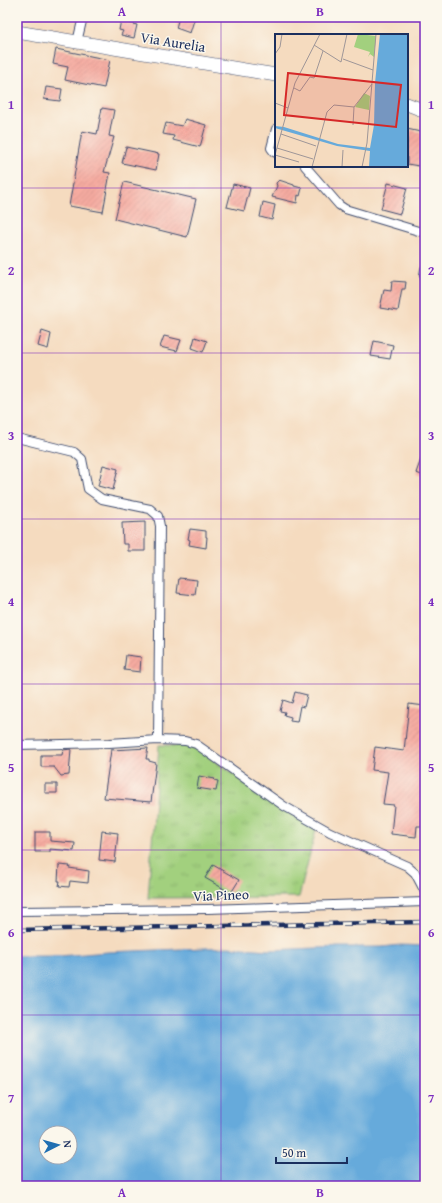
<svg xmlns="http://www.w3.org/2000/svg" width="442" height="1203" font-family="'Gentium Book Plus',serif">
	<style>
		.grass { fill: url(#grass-tufts); stroke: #5e806e }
		.water { fill: #66aadb; stroke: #406c9c; fill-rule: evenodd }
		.building { fill: url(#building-hatch) }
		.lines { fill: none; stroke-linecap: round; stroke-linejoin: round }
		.minor-casing { stroke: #3c496d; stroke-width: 10 }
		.primary-casing { stroke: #3c496d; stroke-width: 14 }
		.minor { stroke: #fff; stroke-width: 8 }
		.primary { stroke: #fff; stroke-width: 13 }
		.rail-casing { stroke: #1b2f5e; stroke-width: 4.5 }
		.rail { stroke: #fbf7ec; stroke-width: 3; stroke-dasharray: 9; stroke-linecap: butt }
		.grid { fill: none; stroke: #7b2cbf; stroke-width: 1; stroke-opacity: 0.55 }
		.labels { text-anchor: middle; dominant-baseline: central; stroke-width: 3; stroke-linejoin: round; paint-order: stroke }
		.street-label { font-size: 14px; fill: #1b2f5e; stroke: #fbf7ec }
		.inset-road { fill: none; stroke: #9e9698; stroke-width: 1 }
		.view { fill: #d62828; fill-opacity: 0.15; stroke: #d62828; stroke-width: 2 }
		.inset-edge { fill: none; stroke: #1b2f5e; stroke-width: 2 }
		.neatline { fill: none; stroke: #7b2cbf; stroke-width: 1.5 }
		.grid-label { font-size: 13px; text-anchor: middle; font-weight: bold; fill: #7b2cbf }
	</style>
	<defs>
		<pattern id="grass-tufts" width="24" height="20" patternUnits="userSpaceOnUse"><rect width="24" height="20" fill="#a2d07e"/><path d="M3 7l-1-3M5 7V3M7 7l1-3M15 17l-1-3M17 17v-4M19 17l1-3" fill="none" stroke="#8bb36f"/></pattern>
		<pattern id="building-hatch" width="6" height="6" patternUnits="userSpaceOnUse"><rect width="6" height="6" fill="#f6aba0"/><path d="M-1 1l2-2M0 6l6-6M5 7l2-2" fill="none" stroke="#d2938c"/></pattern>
	</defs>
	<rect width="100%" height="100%" fill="#fbf7ec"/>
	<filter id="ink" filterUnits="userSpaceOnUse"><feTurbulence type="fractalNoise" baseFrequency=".025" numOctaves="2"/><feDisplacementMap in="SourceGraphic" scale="8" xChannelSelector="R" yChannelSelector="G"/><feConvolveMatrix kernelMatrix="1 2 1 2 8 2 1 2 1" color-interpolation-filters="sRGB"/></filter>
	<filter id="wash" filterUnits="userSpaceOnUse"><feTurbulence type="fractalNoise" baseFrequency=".012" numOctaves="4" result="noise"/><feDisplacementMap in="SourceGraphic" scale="16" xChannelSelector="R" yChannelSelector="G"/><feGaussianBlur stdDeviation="0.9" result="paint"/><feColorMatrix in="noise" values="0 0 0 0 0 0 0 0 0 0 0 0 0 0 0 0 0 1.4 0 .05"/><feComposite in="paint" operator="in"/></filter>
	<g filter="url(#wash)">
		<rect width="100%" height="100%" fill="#f5dbbf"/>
		<!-- grass -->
		<path class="grass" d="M159 745 188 746 201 751 289 813 316 830 299 897 148 898Z"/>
		<!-- water -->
		<path class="water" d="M400 945 425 946V1186H17V956H59L108 952 230 947 269 950 339 947H382ZM46 1133H70V1157H46Z"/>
		<g id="blocks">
			<!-- building -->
			<path class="building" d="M179 17H195L190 33 176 28Z
				M121 20 137 25 134 38 121 35 123 31 119 30Z
				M56 49 110 60 104 88 65 80 68 67 53 64Z
				M46 87 62 89 60 101 44 99Z
				M102 108 114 110 109 136 114 137 104 172 110 173 103 212 69 206 82 131 97 134Z
				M185 119 206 125 200 147 173 140 174 136 163 134 166 123 182 126Z
				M407 129 425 133V140L419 166 407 164Z
				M126 147 159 154 156 170 122 163Z
				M279 180 294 185V186L302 188 300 196 298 195 297 203 272 197 277 186 276 183Z
				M124 182 196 199 187 237 115 219Z
				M388 183 407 188 400 214 381 209Z
				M233 184 250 188 244 211 227 207Z
				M263 202 275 205 272 220 260 217Z
				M392 281 406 282 405 289H402L398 311 380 308 384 290 391 291Z
				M42 331 51 334 48 349 38 346Z
				M164 336 181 340 177 351 160 347Z
				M195 337 207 341 203 352 192 348Z
				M374 341 393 345 390 359 371 356Z
				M424 451H425V476L416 473Z
				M103 465 118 469 113 490 98 486Z
				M145 522V551H128V544H123L122 523Z
				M190 529 206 531V537H207L206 548 189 545 190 540 188 539Z
				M179 578 197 580 195 595 177 593Z
				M126 655 141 657 140 672 124 670Z
				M295 692 307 695 304 707 300 706 297 722 290 721 291 717 284 715 285 712 280 711 283 700 292 703Z
				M409 704 425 706V826H417L416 837 391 834 394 805 383 804 388 772 372 770 375 747 404 751Z
				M148 748 146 759H149V761L156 763 151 802 104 798 111 750Z
				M71 749 69 775 61 776 54 767H41V755H62L63 750Z
				M199 776 215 779 214 780 218 781 216 791 197 788Z
				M45 784H57V793H45Z
				M102 831 118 833 115 862 99 860Z
				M35 832H50V841L75 843 74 851 50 849V852H35Z
				M59 865 70 866 69 868 89 871 88 883 70 881 69 887 59 886 60 881H58Z
				M213 865 239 880 231 893 205 878Z"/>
		</g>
	</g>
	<g filter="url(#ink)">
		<use href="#blocks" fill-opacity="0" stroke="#3c496d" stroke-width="1"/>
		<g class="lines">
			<!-- minor casing -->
			<g class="minor-casing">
				<path id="minor" d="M77 42 83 17
					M276 129 271 148 274 152 276 153
					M305 166 339 205 345 209 425 233
					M425 269 424 275 425 278
					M17 438 74 452 82 459 88 489 102 499 150 509 158 516 160 526 158 740 185 741 196 744 284 806 330 832 407 866 415 873 425 892
					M17 745 109 743 158 740
					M17 911 208 909 425 902"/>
			</g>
			<!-- primary casing -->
			<g class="primary-casing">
				<path id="primary" d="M17 32 276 75
					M407 104 425 111"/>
			</g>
			<!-- minor -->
			<use href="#minor" class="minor"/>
			<!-- primary -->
			<use href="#primary" class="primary"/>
			<!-- rail casing -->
			<g class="rail-casing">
				<path id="rail" d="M17 930 425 922"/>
			</g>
			<!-- rail -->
			<use href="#rail" class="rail"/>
		</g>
	</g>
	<!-- grid -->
	<path class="grid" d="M221 17V1186M17 188H425M17 353H425M17 519H425M17 684H425M17 850H425M17 1015H425"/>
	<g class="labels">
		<!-- street labels -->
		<g class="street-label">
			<text transform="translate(173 42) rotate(9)">Via Aurelia</text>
			<text transform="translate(221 895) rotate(-2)">Via Pineo</text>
		</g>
	</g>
	<!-- overview -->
	<g transform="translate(275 34)">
		<rect width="133" height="133" fill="#f5dbbf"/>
		<path d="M83 0 101 2 99 23 95 20 93 23 95 18 79 13ZM89 59 95 62 94 76 80 73Z" fill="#a2d07e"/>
		<path d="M105 0H133V133H94L95 117 62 112 0 94V92L9 93 63 110 95 114 99 91 100 49Z" fill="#66aadb"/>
		<path class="inset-road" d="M39 11 66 28 72 0M0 20 5 13 7 0M68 25 98 36M19 54 25 57 35 43 39 44 48 17M0 69 13 74M78 91 79 73M6 100 41 112M2 114 38 125M0 121 24 128M0 121 20 49 45 0M37 133 52 78 59 71 79 73 97 50M67 133 68 116M87 133 92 109 101 0"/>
		<path class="view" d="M13 39 126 51 121 93 9 81Z"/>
		<rect width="133" height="133" class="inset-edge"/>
	</g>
	<!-- margin -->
	<rect width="442" height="1203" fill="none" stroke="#fbf7ec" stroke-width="44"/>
	<!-- north arrow -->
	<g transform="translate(58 1145) rotate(84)"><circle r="19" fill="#fbf7ec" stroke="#a1a7b3"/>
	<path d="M0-3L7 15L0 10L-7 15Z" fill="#1f6fb2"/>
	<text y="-6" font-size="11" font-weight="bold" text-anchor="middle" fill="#1b2f5e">N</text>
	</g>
	<!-- scale -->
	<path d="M276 1157v6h71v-6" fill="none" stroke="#1b2f5e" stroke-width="2"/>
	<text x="282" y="1157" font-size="12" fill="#1b2f5e" stroke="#fbf7ec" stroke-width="3" paint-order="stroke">50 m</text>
	<rect x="22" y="22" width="398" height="1159" class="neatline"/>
	<g class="grid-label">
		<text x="122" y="16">A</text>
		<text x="320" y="16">B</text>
		<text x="11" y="109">1</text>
		<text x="431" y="109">1</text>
		<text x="11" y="275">2</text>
		<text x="431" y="275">2</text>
		<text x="11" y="440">3</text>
		<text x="431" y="440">3</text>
		<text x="11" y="606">4</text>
		<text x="431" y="606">4</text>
		<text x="11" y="772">5</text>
		<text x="431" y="772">5</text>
		<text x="11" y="937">6</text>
		<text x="431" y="937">6</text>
		<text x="11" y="1103">7</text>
		<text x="431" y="1103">7</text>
		<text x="122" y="1197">A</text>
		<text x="320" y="1197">B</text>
	</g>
</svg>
